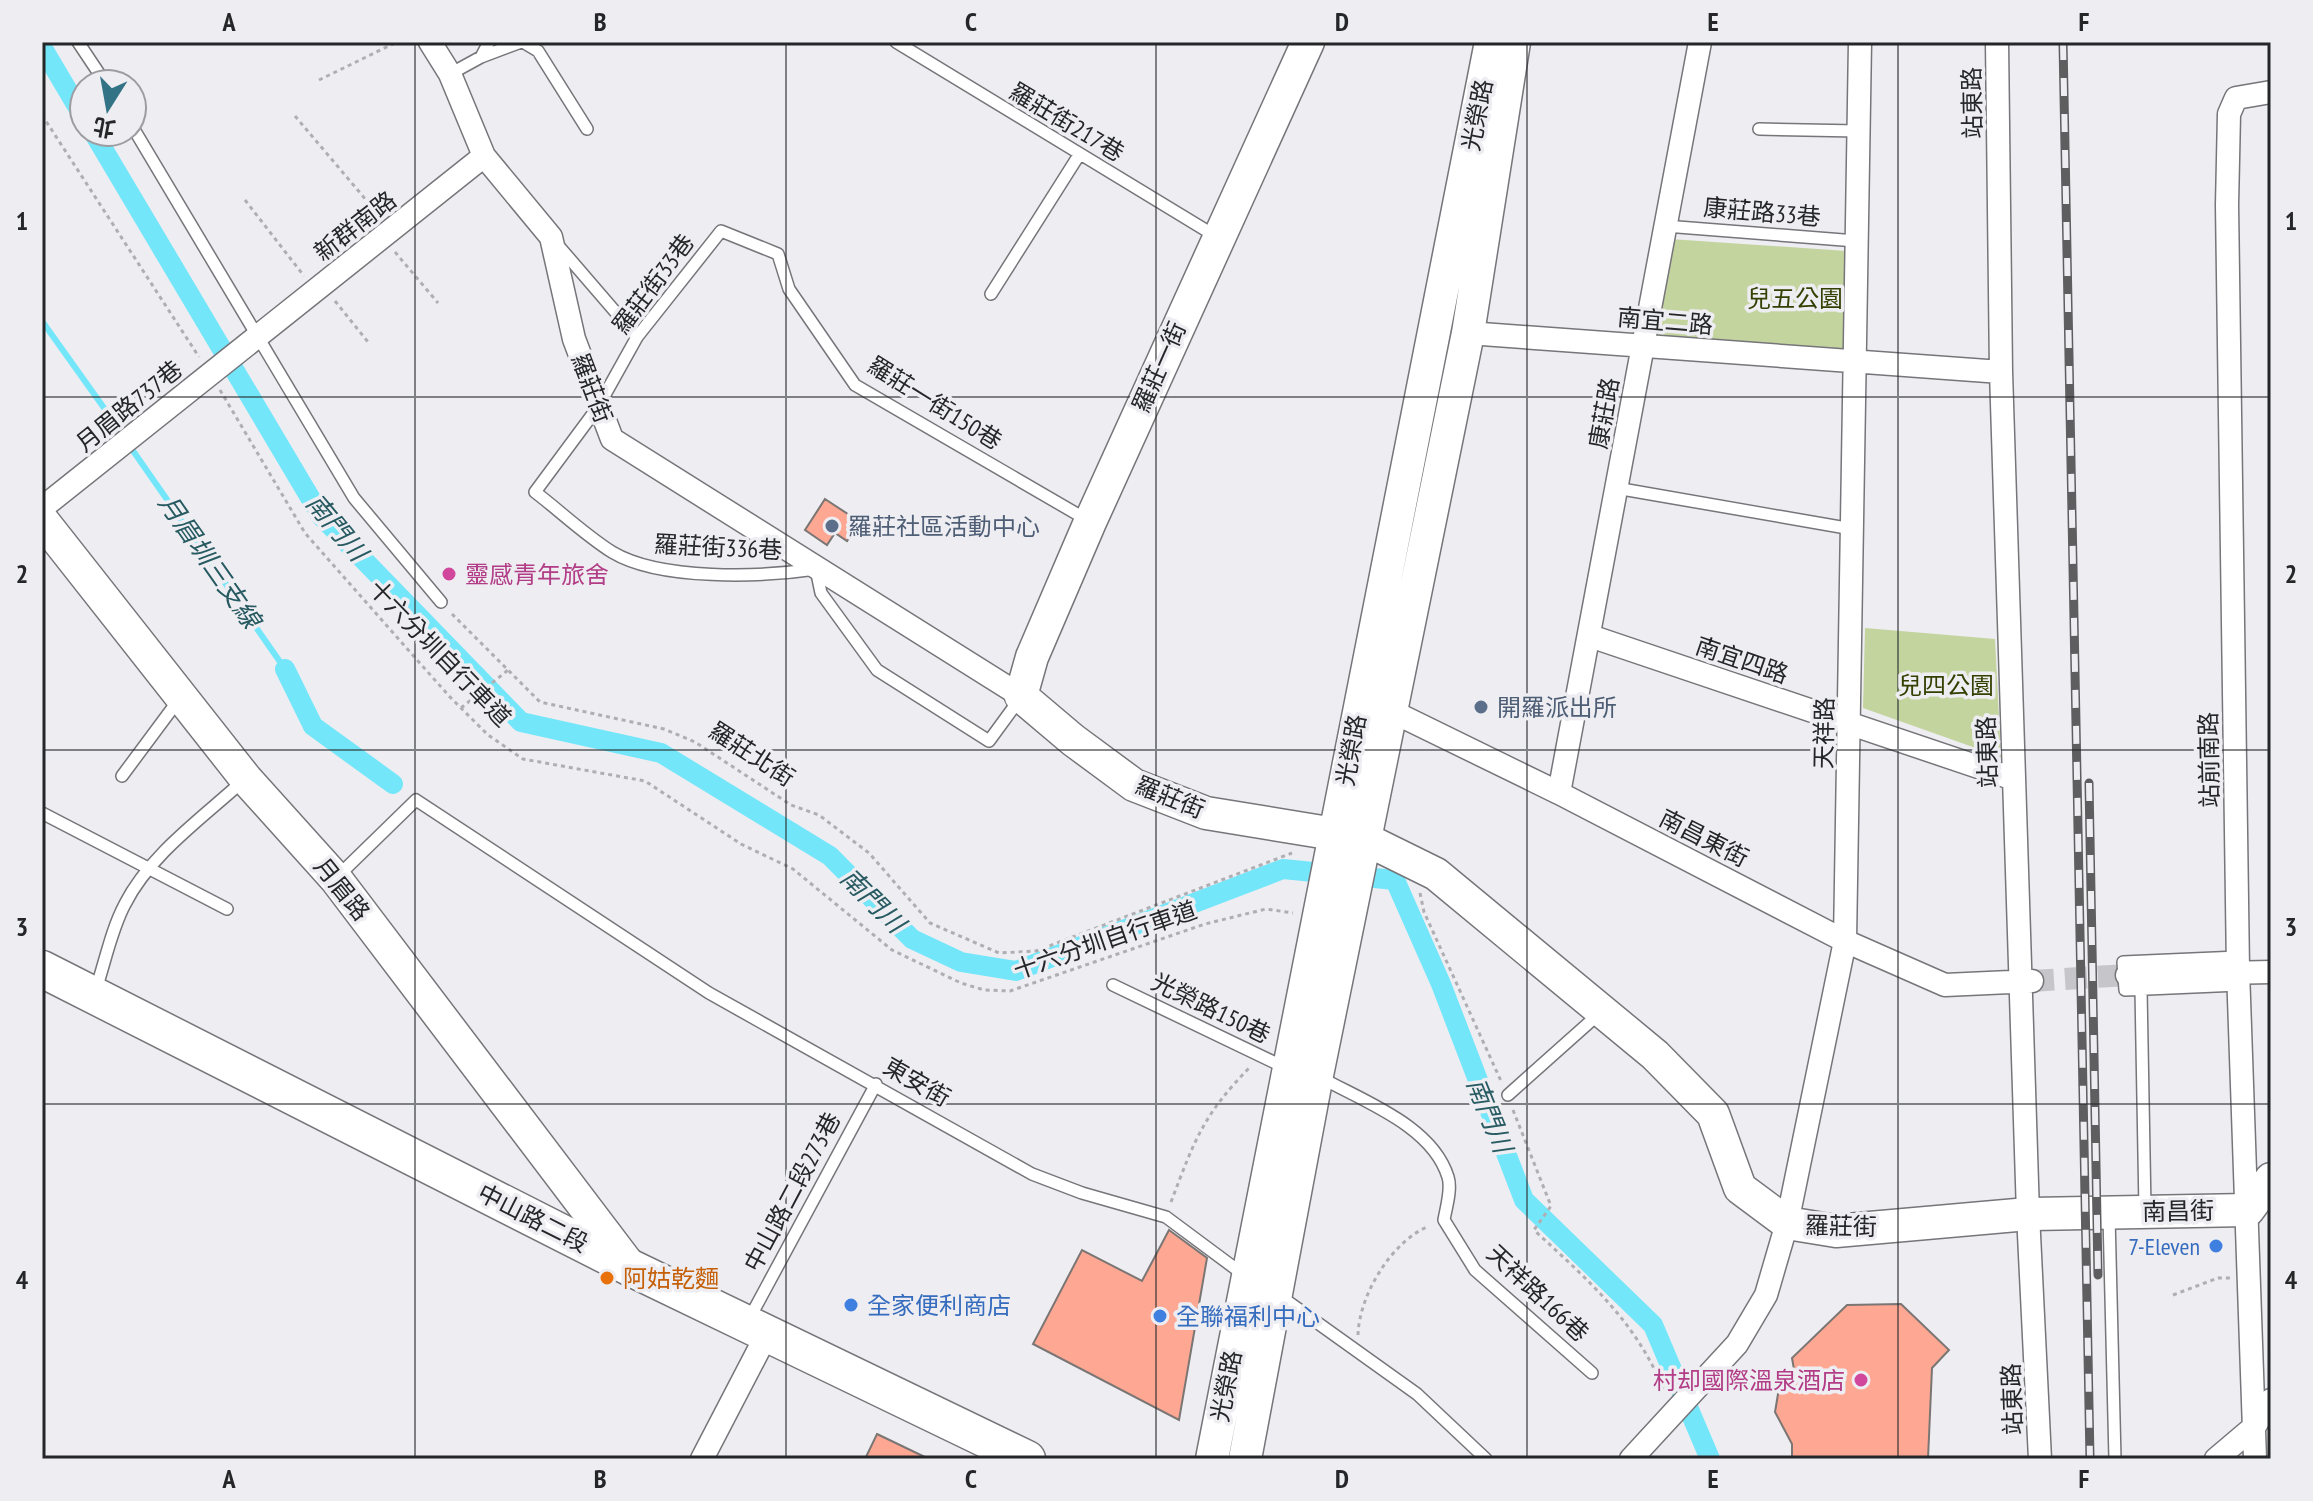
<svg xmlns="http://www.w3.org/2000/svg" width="2313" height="1501" font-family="'PT Sans Narrow','Noto Sans TC',sans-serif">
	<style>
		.green { fill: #c4d49f }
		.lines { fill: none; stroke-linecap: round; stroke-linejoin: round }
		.stream { stroke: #73e6f9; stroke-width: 6 }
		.canal { stroke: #73e6f9; stroke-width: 20 }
		.building { fill: #fea793; stroke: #7b7674; stroke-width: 2 }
		.street-tunnel { stroke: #c5c5ca; stroke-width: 22; stroke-dasharray: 22 11; stroke-linecap: butt }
		.lane-casing { stroke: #75757a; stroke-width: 14 }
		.street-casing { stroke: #75757a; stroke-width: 25 }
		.secondary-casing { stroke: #75757a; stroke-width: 35 }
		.primary-casing { stroke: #75757a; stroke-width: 39 }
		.path { stroke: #afafb3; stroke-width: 3; stroke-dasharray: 4 4; stroke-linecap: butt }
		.lane { stroke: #fff; stroke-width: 11 }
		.street { stroke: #fff; stroke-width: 22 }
		.secondary { stroke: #fff; stroke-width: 32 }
		.primary { stroke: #fff; stroke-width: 36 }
		.rail-casing { stroke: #5e5e61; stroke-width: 9 }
		.rail { stroke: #ededf2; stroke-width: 6; stroke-dasharray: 18; stroke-linecap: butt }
		.grid { fill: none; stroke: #252628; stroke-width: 2; stroke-opacity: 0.55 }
		.service-dot { fill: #5c6f8a; stroke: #ededf2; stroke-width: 3 }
		.hotel-dot { fill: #d1479c; stroke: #ededf2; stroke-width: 3 }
		.shop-dot { fill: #3f7fe0; stroke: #ededf2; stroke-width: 3 }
		.food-dot { fill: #e8710a; stroke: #ededf2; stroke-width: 3 }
		.labels { text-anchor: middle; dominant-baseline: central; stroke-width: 7; stroke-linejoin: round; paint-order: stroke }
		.street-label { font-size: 24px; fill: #252628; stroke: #ededf2 }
		.park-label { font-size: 24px; fill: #334001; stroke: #ededf2 }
		.service-label { font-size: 24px; fill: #4e5e75; stroke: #ededf2; text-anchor: start }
		.hotel-label { font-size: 24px; fill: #b23c85; stroke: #ededf2; text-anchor: start }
		.shop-label { font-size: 24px; fill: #366cbe; stroke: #ededf2; text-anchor: start }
		.food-label { font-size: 24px; fill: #c56008; stroke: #ededf2; text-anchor: start }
		.water-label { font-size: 26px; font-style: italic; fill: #275a61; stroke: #ededf2 }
		.neatline { fill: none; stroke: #252628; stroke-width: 3 }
		.grid-label { font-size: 26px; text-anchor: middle; font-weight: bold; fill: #252628 }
	</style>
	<rect width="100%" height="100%" fill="#ededf2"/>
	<!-- green -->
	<path class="green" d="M1670 239 1847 251 1845 353 1657 335Z
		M1865 628 1995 639 2001 757 1863 708Z"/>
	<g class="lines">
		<!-- stream -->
		<path class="stream" d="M42 321 124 436
			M129 445 285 669"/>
		<!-- canal -->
		<path class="canal" d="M42 47 84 118
			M93 132 321 516 521 722 661 753 830 856 912 939 961 962 1016 971 1283 869 1395 880 1441 984 1524 1200 1653 1325 1710 1459
			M285 669 313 726 393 784"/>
	</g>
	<!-- building -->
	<path class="building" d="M825 499 860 522 847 541 835 533 827 545 805 530Z
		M1169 1230 1207 1258 1179 1420 1033 1344 1082 1250 1142 1281Z
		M1901 1304 1949 1350 1932 1368 1928 1459H1792V1444L1775 1412 1778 1394 1795 1375 1792 1358 1847 1305Z
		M877 1434 929 1459H865Z"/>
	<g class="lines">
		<!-- street-tunnel -->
		<path class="street-tunnel" d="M2032 981 2127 975"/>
		<!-- lane casing -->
		<g class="lane-casing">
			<path id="lane" d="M78 42 106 84
				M523 42 538 51 587 129
				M896 42 1217 237
				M481 57 521 42
				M450 74 481 57 489 42
				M132 126 354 498 441 602
				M1759 129 1858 131
				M1665 226 1856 241
				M556 243 637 337
				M991 294 1079 155
				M1616 488 1852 529
				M1019 700 989 741 877 670 821 593 816 569C762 577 660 581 612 552 585 535 560 511 535 492L598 407 637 337 721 231 778 254 789 289 855 385 1089 521
				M122 776 180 698
				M42 813 227 909
				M337 877 416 800 709 993 1032 1174 1082 1193 1166 1217 1244 1275
				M2238 957 2123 962 2125 990 2239 985
				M1113 985 1286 1068
				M2141 990 2145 1209
				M95 992C105 963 111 930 125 904 150 854 205 816 245 779
				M1318 1076C1362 1101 1432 1125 1448 1177 1452 1189 1446 1208 1444 1220L1475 1270 1592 1373
				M1508 1095 1601 1012
				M2109 1216 2115 1459
				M1280 1296 1417 1394 1486 1459
				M748 1321 876 1084"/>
		</g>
		<!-- street casing -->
		<g class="street-casing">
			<path id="street" d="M430 42 450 74 484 156 551 237 574 339 612 439 1021 696
				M1997 42 2001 372 2028 1214 2040 1459
				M1468 333 2001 372
				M42 508 484 156
				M1590 636 2014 779
				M1379 705 1559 793 1845 941 1945 985 2032 981
				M1559 793 1700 42
				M2127 975 2271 972
				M702 1459 768 1332
				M1631 1459 1737 1344 1766 1295 1787 1223 1845 941 1860 42
				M2216 1459 2255 1426 2271 1400
				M2255 1459 2238 970 2227 205 2229 114 2236 98 2271 92"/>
		</g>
		<!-- secondary casing -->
		<g class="secondary-casing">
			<path id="secondary" d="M1308 42 1090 522 1032 657 1021 696 1073 740 1134 785 1206 813 1365 839 1436 874 1655 1055 1713 1114 1740 1188 1787 1223 1836 1231 2028 1214 2248 1210 2271 1179
				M42 520 246 779 336 879 631 1268
				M1212 1459 1491 42
				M1245 1459 1317 1075 1468 333 1514 42"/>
		</g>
		<!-- primary casing -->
		<g class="primary-casing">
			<path id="primary" d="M42 969 631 1268 1027 1459"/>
		</g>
		<!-- path -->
		<path class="path" d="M319 80 397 42
			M42 115 199 357
			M295 116 378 214
			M245 200 304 276
			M395 252 438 303
			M335 301 368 342
			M220 390 305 533 449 696 488 735 523 759 645 781 741 844 793 869 892 950 961 983 984 990 1010 991 1205 924 1266 909 1293 913
			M452 614 540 702 664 729 695 742 791 805 819 815 869 853 930 923 999 953 1036 951 1292 853
			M461 708 508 670
			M1420 893 1424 912 1501 1081
			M1513 1110 1551 1206 1534 1230C1589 1281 1637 1322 1665 1393
			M1171 1202C1195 1139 1203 1115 1251 1066
			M2173 1295 2218 1278H2230
			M1358 1335C1359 1295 1392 1241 1429 1226"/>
		<!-- lane -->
		<use href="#lane" class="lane"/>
		<!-- street -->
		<use href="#street" class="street"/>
		<!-- secondary -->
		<use href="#secondary" class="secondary"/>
		<!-- primary -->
		<use href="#primary" class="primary"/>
		<!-- rail casing -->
		<g class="rail-casing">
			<path id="rail" d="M2063 42 2090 1459
				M2089 783 2098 1275"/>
		</g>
		<!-- rail -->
		<use href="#rail" class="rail"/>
	</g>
	<!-- grid -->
	<path class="grid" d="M415 42V1459M786 42V1459M1156 42V1459M1527 42V1459M1898 42V1459M42 397H2271M42 750H2271M42 1104H2271"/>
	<!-- markers -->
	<g class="service-dot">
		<circle cx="832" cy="526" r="8"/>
		<circle cx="1481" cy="707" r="8"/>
	</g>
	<g class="hotel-dot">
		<circle cx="449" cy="574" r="8"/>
		<circle cx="1861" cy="1380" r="8"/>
	</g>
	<g class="shop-dot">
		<circle cx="2216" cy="1246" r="8"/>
		<circle cx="851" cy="1305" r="8"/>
		<circle cx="1160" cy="1316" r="8"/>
	</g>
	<circle class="food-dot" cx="607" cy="1278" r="8"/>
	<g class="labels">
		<!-- street labels -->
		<g class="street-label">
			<text transform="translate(1972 103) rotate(-91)">站東路</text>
			<text transform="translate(1477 115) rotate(-79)">光榮路</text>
			<text transform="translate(1067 122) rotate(31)">羅莊街217巷</text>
			<text transform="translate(1762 212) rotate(5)">康莊路33巷</text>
			<text transform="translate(355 226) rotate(-38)">新群南路</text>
			<text transform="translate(653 284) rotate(-53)">羅莊街33巷</text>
			<text transform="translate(1665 321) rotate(5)">南宜二路</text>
			<text transform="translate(1159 367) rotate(-66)">羅莊一街</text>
			<text transform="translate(592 388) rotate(69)">羅莊街</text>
			<text transform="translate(935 403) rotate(32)">羅莊一街150巷</text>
			<text transform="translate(129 406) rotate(-39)">月眉路737巷</text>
			<text transform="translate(1604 413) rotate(-80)">康莊路</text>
			<text transform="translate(718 547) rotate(3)">羅莊街336巷</text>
			<text transform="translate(440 653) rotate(46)">十六分圳自行車道</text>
			<text transform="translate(1742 660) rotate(19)">南宜四路</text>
			<text transform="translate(1824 733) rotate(-89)">天祥路</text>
			<text transform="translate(1351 750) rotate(-80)">光榮路</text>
			<text transform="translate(1987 752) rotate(-92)">站東路</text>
			<text transform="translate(752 754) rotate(33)">羅莊北街</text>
			<text transform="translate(2209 760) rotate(-91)">站前南路</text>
			<text transform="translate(1170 797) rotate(22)">羅莊街</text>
			<text transform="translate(1704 838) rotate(27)">南昌東街</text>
			<text transform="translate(342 889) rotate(51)">月眉路</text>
			<text transform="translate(1105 940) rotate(-19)">十六分圳自行車道</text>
			<text transform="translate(1211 1008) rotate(26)">光榮路150巷</text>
			<text transform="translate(917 1082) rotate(30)">東安街</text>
			<text transform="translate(792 1192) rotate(-62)">中山路二段273巷</text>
			<text transform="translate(2178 1211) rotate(-1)">南昌街</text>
			<text transform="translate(533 1218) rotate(27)">中山路二段</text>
			<text transform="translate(1841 1226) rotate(1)">羅莊街</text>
			<text transform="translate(1538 1293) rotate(43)">天祥路166巷</text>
			<text transform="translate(1226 1386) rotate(-79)">光榮路</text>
			<text transform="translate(2012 1399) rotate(-92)">站東路</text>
		</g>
		<!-- park labels -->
		<g class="park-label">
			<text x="1795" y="298">兒五公園</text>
			<text x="1946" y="685">兒四公園</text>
		</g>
		<!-- service labels -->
		<g class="service-label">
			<text x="848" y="526">羅莊社區活動中心</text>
			<text x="1497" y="707">開羅派出所</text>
		</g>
		<!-- hotel labels -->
		<g class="hotel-label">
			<text x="465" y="574">靈感青年旅舍</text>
			<text x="1845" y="1380" text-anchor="end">村却國際溫泉酒店</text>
		</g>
		<!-- shop labels -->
		<g class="shop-label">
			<text x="2200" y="1246" text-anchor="end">7-Eleven</text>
			<text x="867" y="1305">全家便利商店</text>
			<text x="1176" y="1316">全聯福利中心</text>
		</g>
		<!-- food labels -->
		<g class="food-label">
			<text x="623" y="1278">阿姑乾麵</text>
		</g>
		<!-- water labels -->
		<g class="water-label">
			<text transform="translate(337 527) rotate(50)">南門川</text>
			<text transform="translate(210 561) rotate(55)">月眉圳三支線</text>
			<text transform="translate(873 900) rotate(45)">南門川</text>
			<text transform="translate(1490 1115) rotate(68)">南門川</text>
		</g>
	</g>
	<!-- border -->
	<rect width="2313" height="1501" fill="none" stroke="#ededf2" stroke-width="88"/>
	<!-- north arrow -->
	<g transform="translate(108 108) rotate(191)"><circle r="38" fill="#ededf2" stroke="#9d9da1" stroke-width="2"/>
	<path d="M0-6L14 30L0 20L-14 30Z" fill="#327486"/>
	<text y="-12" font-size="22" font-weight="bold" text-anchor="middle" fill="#252628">北</text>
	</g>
	<rect x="44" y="44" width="2225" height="1413" class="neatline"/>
	<g class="grid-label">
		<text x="229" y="31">A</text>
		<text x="600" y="31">B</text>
		<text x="971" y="31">C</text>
		<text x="1342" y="31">D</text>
		<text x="1713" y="31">E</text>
		<text x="2084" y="31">F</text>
		<text x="22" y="230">1</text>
		<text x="2291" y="230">1</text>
		<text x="22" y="583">2</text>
		<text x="2291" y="583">2</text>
		<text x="22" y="936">3</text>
		<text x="2291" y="936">3</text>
		<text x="22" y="1289">4</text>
		<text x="2291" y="1289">4</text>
		<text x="229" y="1488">A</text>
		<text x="600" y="1488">B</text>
		<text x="971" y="1488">C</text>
		<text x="1342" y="1488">D</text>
		<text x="1713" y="1488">E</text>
		<text x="2084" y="1488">F</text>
	</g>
</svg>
